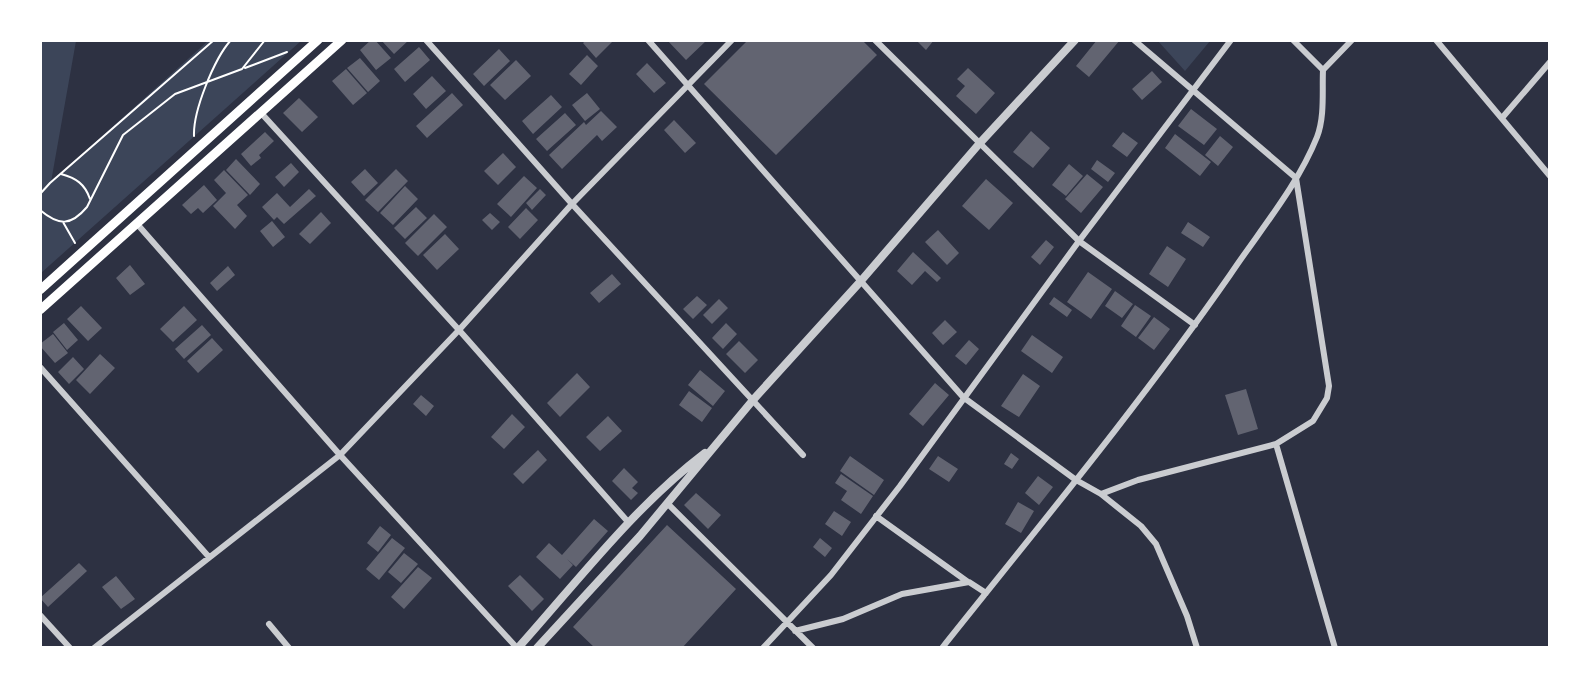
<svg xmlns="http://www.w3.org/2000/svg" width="1590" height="688" font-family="Mulish,sans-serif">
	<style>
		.green { fill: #3c4559 }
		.building { fill: #626471 }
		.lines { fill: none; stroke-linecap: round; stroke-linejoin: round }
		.path { stroke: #fff; stroke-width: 2 }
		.minor { stroke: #caccd0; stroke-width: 6 }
		.tertiary { stroke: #caccd0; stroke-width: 8 }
		.secondary { stroke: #fff; stroke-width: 9 }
	</style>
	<rect width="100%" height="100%" fill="#2d3142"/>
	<!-- green -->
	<path class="green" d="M41 41H76L51 182 208 41H301L41 273Z
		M1158 41H1210L1185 71Z"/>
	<!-- building -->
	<path class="building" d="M371 40H375L391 58 376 70 360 50Z
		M381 40H409L394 54Z
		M586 40H614L596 58 583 43Z
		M667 40H707L686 60Z
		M748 40H862L877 55 776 155 704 84Z
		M916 40H934L926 50Z
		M1097 40H1120L1089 77 1076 66Z
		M419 47 430 60 405 82 394 69Z
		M499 49 510 61 484 86 473 74Z
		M587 55 598 66 581 85 569 74Z
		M360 58 380 81 368 92 347 68Z
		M516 60 531 76 505 100 490 85Z
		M647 63 666 83 654 93 636 74Z
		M968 68 995 93 976 114 956 96 965 86 957 79Z
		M346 69 367 93 353 105 332 81Z
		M1152 71 1162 82 1142 100 1132 89Z
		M432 76 446 91 426 109 413 94Z
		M452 93 463 105 427 138 416 126Z
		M587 93 600 109 585 121 572 105Z
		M551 95 562 107 533 134 522 121Z
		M299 98 318 117 302 132 283 113Z
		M1191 109 1217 129 1204 145 1178 126Z
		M601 111 617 127 602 141 597 135 562 169 549 155 584 122 586 125Z
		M565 113 576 125 547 151 536 139Z
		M674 120 696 143 685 153 664 130Z
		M1031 131 1050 148 1033 168 1013 152Z
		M265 132 274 141 259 155 261 158 251 166 241 154Z
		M1123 132 1138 143 1127 157 1112 146Z
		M1175 134 1211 162 1200 176 1165 148Z
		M1220 136 1233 147 1218 166 1205 155Z
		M503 153 516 167 498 185 484 171Z
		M236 159 260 184 250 195 226 170Z
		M1097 160 1115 173 1108 182 1091 169Z
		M291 163 299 172 284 187 275 177Z
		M1069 164 1083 176 1066 196 1052 185Z
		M365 169 378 183 364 196 351 182Z
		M396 169 408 181 378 212 365 200Z
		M224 170 248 195 237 205 247 216 235 229 213 206 226 193 214 180Z
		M1087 174 1103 187 1081 213 1065 199Z
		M524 176 537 188 511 217 497 204Z
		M986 179 1013 203 989 230 962 206Z
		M204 185 217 200 203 213 198 208 191 214 182 205Z
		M405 186 418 199 393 225 380 213Z
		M309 189 316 196 284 224 277 217 274 220 262 207 277 193 290 207Z
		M540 189 546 195 532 210 526 203Z
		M416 207 427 218 405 239 394 228Z
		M526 208 538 220 520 239 508 227Z
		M321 212 331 223 310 244 299 234Z
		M490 213 500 222 492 230 482 220Z
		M434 214 447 227 418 256 405 243Z
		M272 221 285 237 273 247 260 231Z
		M1188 222 1210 237 1203 247 1181 233Z
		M938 230 959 253 947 265 925 242Z
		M445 234 459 249 437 270 423 255Z
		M1046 240 1054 247 1040 265 1031 257Z
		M1167 246 1186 259 1168 287 1149 274Z
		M913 252 941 278 937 282 925 271 912 285 897 271Z
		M130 265 145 284 130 295 116 278Z
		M228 266 235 275 217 291 210 283Z
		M1088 272 1112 289 1091 319 1067 302Z
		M612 274 621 284 599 303 590 293Z
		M1115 291 1133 304 1122 318 1105 306Z
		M697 296 707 305 693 319 683 309Z
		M1054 297 1072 310 1067 317 1049 304Z
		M719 299 728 308 712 324 703 315Z
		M1135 305 1151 316 1136 337 1121 326Z
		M81 306 102 328 88 341 67 319Z
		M184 306 197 320 173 342 160 329Z
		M1154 317 1170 329 1154 350 1138 338Z
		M945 320 957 332 943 345 932 333Z
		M64 323 78 340 67 350 53 332Z
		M726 323 737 334 723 349 712 338Z
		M202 325 211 335 184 359 175 349Z
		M53 334 68 353 55 363 40 346V344Z
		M1032 335 1063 357 1052 373 1021 351Z
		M212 338 223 350 198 373 187 361Z
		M969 340 979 349 966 365 955 356Z
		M739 341 758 360 745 373 726 354Z
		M100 354 115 368 90 394 76 380Z
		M73 357 84 369 69 384 58 372Z
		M700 370 725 391 713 406 688 385Z
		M577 373 590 387 560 417 547 403Z
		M1023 374 1040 386 1019 417 1001 406Z
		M935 383 949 395 923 426 909 414Z
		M1246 389 1258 429 1238 435 1225 395Z
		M689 391 712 408 702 422 679 405Z
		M421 395 434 406 426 416 413 404Z
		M512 414 525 427 504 449 491 437Z
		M608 416 622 431 600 451 586 437Z
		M538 450 547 460 523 484 513 474Z
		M1011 453 1019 459 1012 469 1004 464Z
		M850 456 884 480 874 495 840 471Z
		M938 456 958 469 949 482 929 469Z
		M624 468 638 482 632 488 638 493 631 500 612 481Z
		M841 474 873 496 861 514 841 500 847 491 835 483Z
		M1038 476 1053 487 1039 505 1025 493Z
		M696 493 721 515 708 529 684 505Z
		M1018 502 1034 511 1021 533 1005 524Z
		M834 511 851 522 842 536 825 524Z
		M594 519 608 531 576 567 567 559 573 565 560 579 536 557 549 543 562 555Z
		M667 525 736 589 682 648H595L573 627Z
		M380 526 391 535 378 552 367 543Z
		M392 538 405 548 379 580 366 569Z
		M820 538 832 548 825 557 813 547Z
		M404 553 418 564 401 583 388 572Z
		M79 563 87 571 48 607 40 598Z
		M418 567 432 578 404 609 391 597Z
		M520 575 544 599 532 611 508 586Z
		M116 576 135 599 121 609 102 587Z"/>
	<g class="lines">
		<!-- path -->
		<path class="path" d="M245 68 287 52
			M194 136C193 111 214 59 231 40
			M61 174C76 178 85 184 90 199
			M40 194 50 183 214 40
			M40 210C59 226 71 226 87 207L123 135 175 94 242 69 265 40
			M63 222 75 243"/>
		<!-- minor -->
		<path class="minor" d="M426 40 572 204 803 455
			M648 40 963 397 1076 480 1101 494 1141 526 1156 544 1187 616 1197 648
			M875 40 1079 241 1195 325
			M1293 40 1323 70
			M1436 40 1550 176
			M262 114 459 330 629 523
			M1502 118 1550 62
			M138 225 340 455 517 648
			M40 367 209 557
			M1276 444 1335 648
			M1101 494 1138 480 1276 444 1313 421 1327 398 1329 386 1296 178 1134 40
			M668 504 813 648
			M876 516 968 582
			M40 615 70 648
			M269 624 289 648
			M795 631 843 619 902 594 969 582 986 593
			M94 648 340 455 459 330 572 204 732 40
			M763 648 831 575 900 486 1079 241 1231 40
			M942 648C1040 525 1140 404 1230 275 1260 230 1297 187 1317 137 1325 116 1322 91 1323 70L1352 40"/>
		<!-- tertiary -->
		<path class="tertiary" d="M518 648C578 581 634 507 705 453
			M537 648 640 536 753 400 860 282 979 144 1075 40"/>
		<!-- secondary -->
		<path class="secondary" d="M40 290 318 40
			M40 310 342 40"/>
	</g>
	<!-- border -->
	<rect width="1590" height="688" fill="none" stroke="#ffffff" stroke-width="84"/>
</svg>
